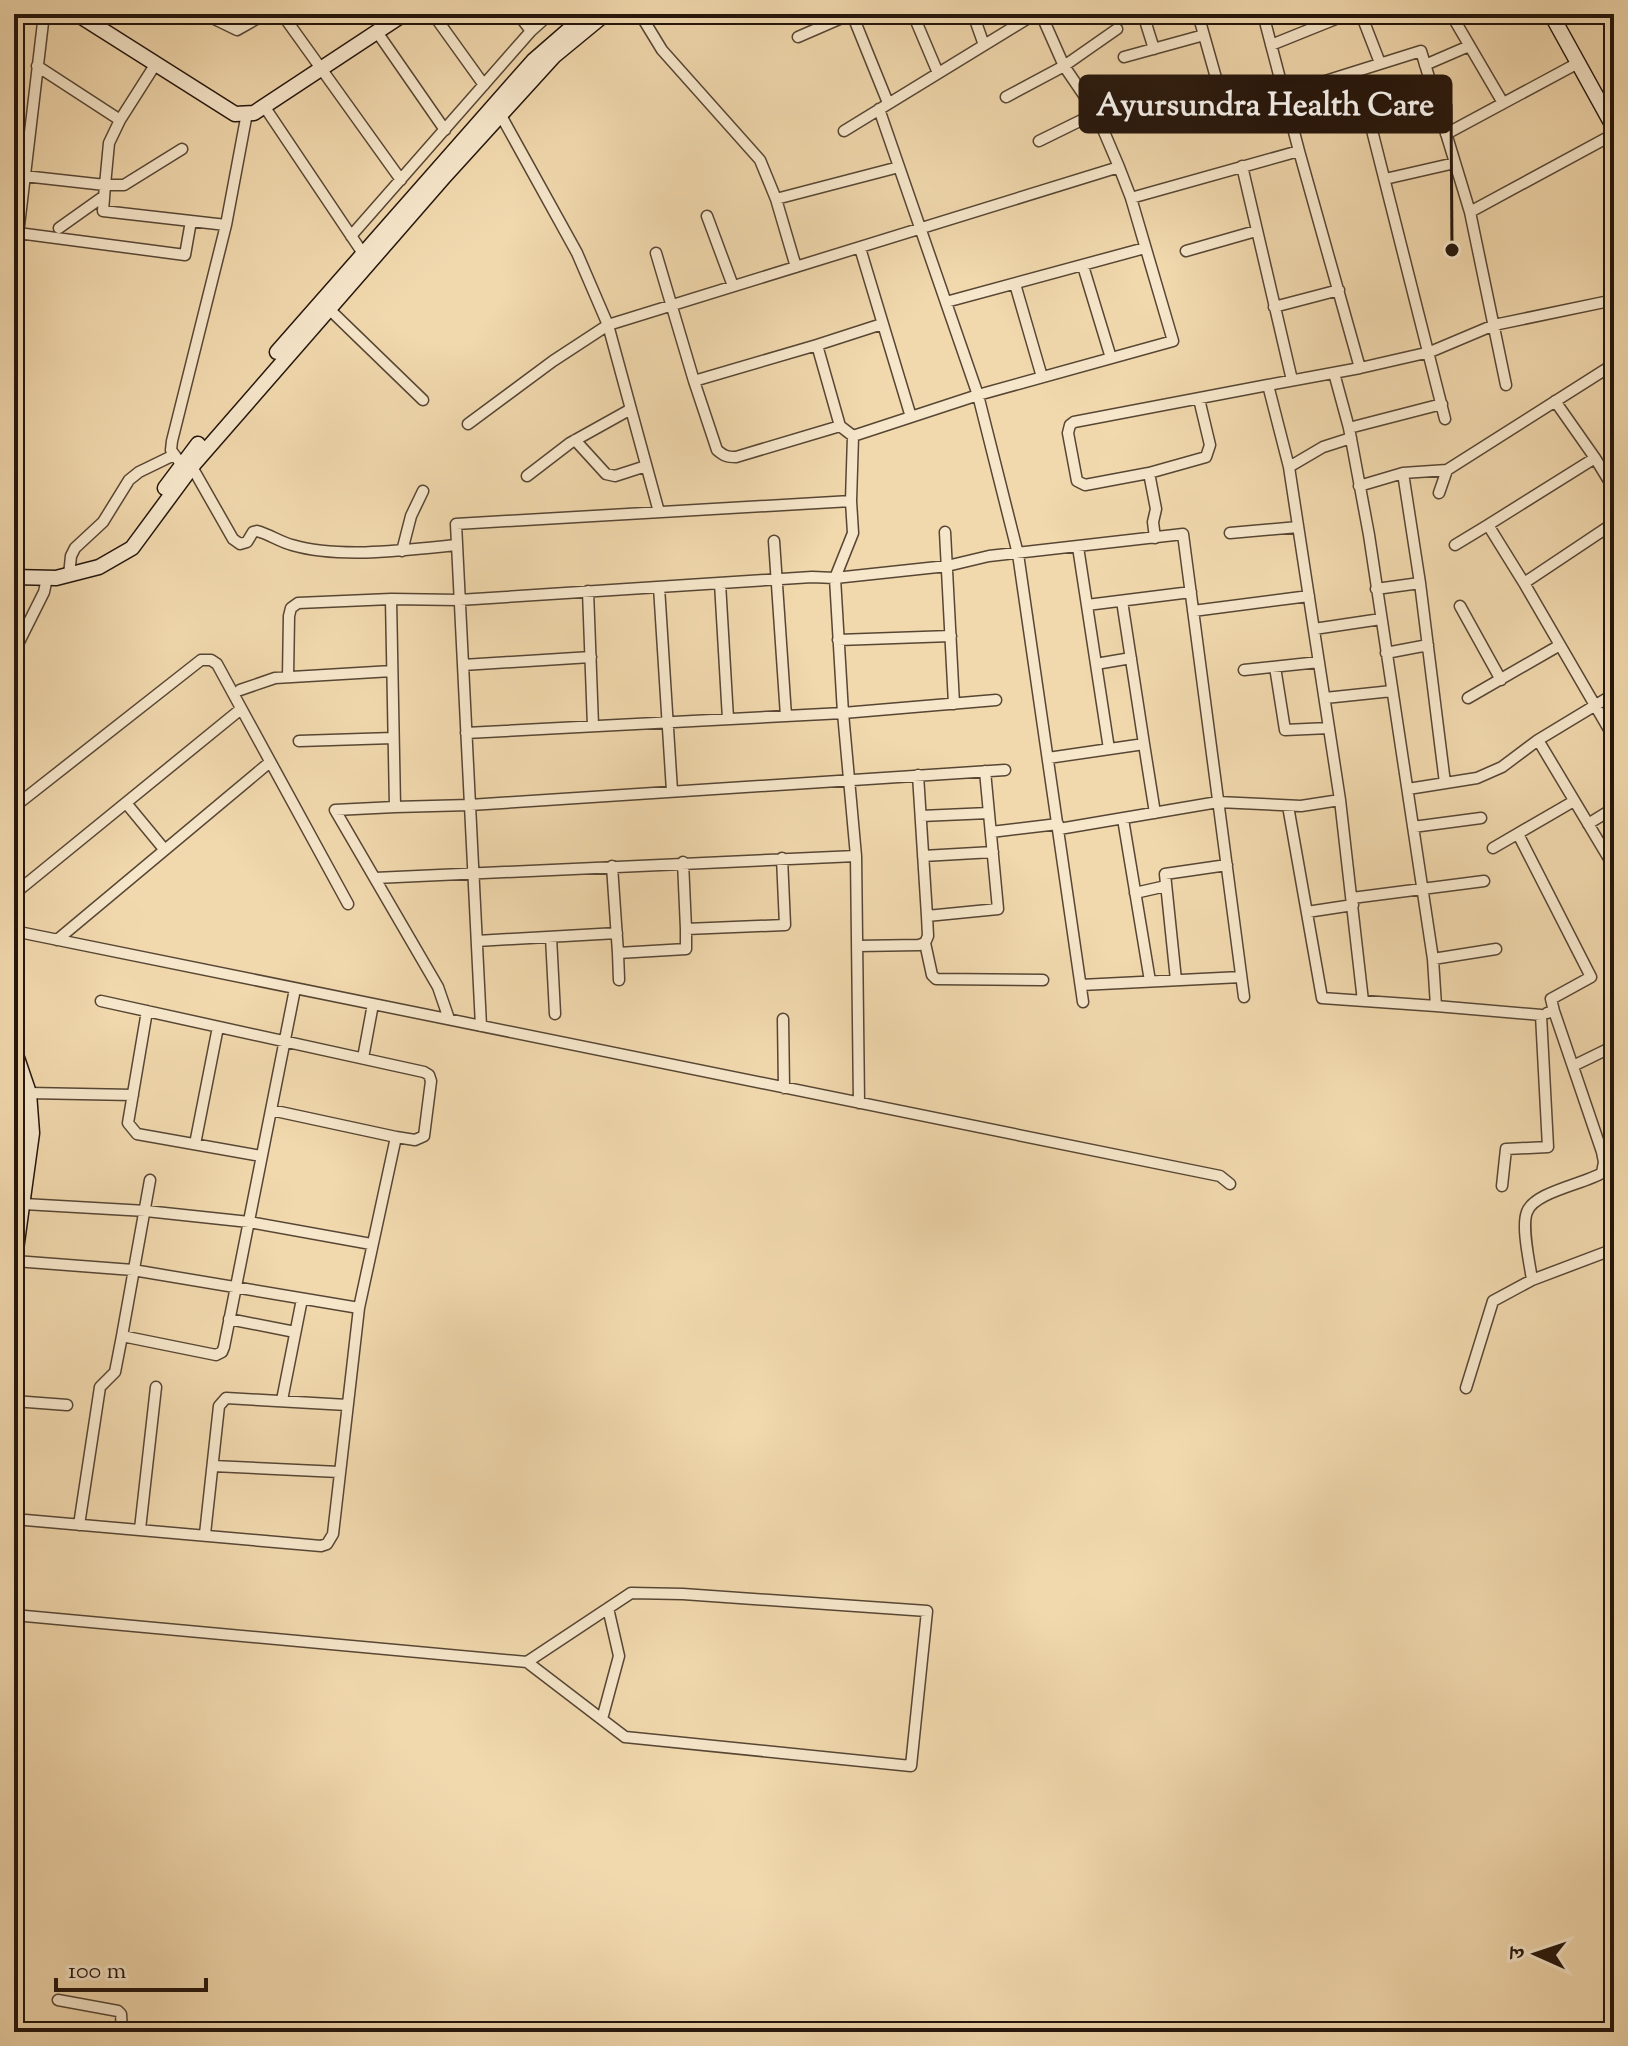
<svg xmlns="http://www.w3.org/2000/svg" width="1628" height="2046" font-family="'Sorts Mill Goudy','Noto Serif Devanagari',serif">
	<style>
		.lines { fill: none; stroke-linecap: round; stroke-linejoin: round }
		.street-casing { stroke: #574634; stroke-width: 13 }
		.secondary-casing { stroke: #24150c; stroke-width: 17 }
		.street { stroke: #f6e6ca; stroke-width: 10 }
		.secondary { stroke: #f6e6ca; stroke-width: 14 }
		.leader { fill: none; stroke: #24150c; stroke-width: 3 }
		.callout-dot { fill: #24150c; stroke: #f6e6ca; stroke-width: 3 }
		.callout { fill: #24150c; stroke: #24150c; stroke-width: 3 }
		.callout-label { font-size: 32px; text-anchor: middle; font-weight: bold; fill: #fff }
	</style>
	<rect width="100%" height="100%" fill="#f1d8ad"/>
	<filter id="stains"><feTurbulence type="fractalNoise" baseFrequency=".0025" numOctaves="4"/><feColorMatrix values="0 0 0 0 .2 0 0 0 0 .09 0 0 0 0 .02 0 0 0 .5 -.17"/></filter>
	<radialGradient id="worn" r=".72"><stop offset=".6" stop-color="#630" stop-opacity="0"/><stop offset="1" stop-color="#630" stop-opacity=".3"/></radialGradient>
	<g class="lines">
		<!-- street casing -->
		<g class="street-casing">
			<path id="street" d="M204 14 237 30 265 14
				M282 14 401 180
				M433 14 484 85
				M518 14 531 31
				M640 14 662 50 760 160 776 199 796 267
				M852 14 888 103
				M913 14 938 73
				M973 14 984 45
				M1143 14 1154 49
				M1198 14 1222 99 1282 85
				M1263 14 1299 151
				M1361 14 1380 63
				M1451 14 1503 103
				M377 32 445 130
				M798 37 851 14
				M1271 45 1348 14
				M1124 57 1204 35
				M1425 65 1469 46
				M37 66 120 120
				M1357 71 1445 419
				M1284 94 1421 51 1470 212 1506 385
				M1006 97 1064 66 1117 29
				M264 106 362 252
				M879 109 978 395 1018 554 1083 1002
				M499 112 577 253 608 325 1119 167
				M1138 119 1222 99
				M844 131 1035 14
				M1446 134 1578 63
				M1039 141 1096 113 1122 94
				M182 149 124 185H105L103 211 226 225
				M1242 166 1292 380
				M24 176 105 185 109 143 120 120 155 65
				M1385 179 1455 163
				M1131 198 1299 151 1360 368 1268 385
				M776 199 899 167
				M1470 212 1614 134
				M707 216 733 286
				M59 228 104 196
				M18 233 185 255 191 221
				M351 236 531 31 550 14
				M860 248 911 417
				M1186 251 1256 231
				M656 253 694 381 717 450C724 456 727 457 736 457L840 426 853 436
				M1083 266 1111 358
				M14 268 44 14
				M1015 284 1042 377
				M946 302 1145 248
				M1274 307 1339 290
				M328 308 423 400
				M817 345 882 324
				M1360 368 1430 352 1494 325 1614 300
				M1334 373 1349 428 1369 535 1433 959 1436 1006 1541 1015 1548 1147 1506 1149 1502 1186
				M694 381 817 345 840 426
				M1199 399 1210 445 1206 457 1149 473 1085 485 1077 481 1068 433 1070 425 1074 422 1268 385 1289 467 1340 800
				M1555 401 1595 458
				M468 424 553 361 608 325 659 512
				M1349 428 1442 404
				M575 440 606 474 615 476 646 466
				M181 464 171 450 172 441 226 225 247 113
				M192 467 233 539 240 544 247 542 253 532 257 531C269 534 280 542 292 545 340 559 407 550 457 545
				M1289 467 1323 447 1351 438
				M1447 470 1614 364
				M1149 473 1156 509 1153 522 1155 538
				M1403 473 1420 583 1445 783
				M527 476 570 443 631 409
				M1359 486 1403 473 1447 470 1439 493
				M851 501 853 436 978 395 1173 341 1131 198 1119 167 1096 113 1064 66 1041 14
				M1614 523 1524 583 1614 738
				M945 532 954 704
				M1230 533 1298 527
				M774 541 786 716
				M1455 545 1488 525
				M1078 547 1109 749
				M402 551 411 516 423 491
				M69 575 71 556 75 548 103 522 129 480 139 472 174 455
				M720 583 728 719
				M1524 583 1488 525 1595 458 1614 489
				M659 587 672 791
				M1376 589 1420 583
				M588 591 593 726
				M1122 601 1144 744
				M1087 605 1191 592
				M1460 606 1501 680
				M1193 611 1309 596
				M1314 629 1381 619
				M838 640 951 636
				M14 652 44 592 47 578
				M1386 653 1428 645
				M1096 664 1131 658
				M463 665 591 657
				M1275 667 1285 730 1329 728
				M1244 670 1319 662
				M288 677 289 616 291 608 298 603 391 599
				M240 690 275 678 392 671
				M1325 698 1392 691
				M1468 698 1560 645
				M466 733 843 713 996 700
				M1538 740 1614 694
				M299 741 393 738
				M1048 758 1144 744 1155 813
				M1005 770 470 805 395 807 391 599 459 600 812 577 835 578 947 566 989 556 1183 534 1244 997
				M918 775 927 916 998 909 985 771
				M1408 789 1477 778 1502 767 1538 740 1614 867
				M126 803 164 849
				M1288 806 1322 998 1436 1006
				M14 807 201 660H211L217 664 348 904
				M395 807 335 810 438 987 449 1019
				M921 816 989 813
				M1123 819 1150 981
				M1588 824 1614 808
				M1413 827 1481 818
				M1059 829 1218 802 1301 806 1340 800 1363 1001
				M991 832 1058 824
				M1518 834 1591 977 1551 999 1554 1011 1547 1013
				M1493 848 1574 801
				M923 856 993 852
				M683 862 686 929 785 925 782 858
				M612 866 618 953 686 949V929
				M375 878 856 856
				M1135 893 1166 886
				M14 894 241 709
				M1352 898 1484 881
				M1307 912 1353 905
				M14 931 1220 1176 1230 1184
				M551 937 555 1014
				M57 940 270 762
				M477 941 617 933
				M925 943 932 975 936 979 1043 980
				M857 946 919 945 925 943 928 936 927 916
				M618 953 619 980
				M1433 959 1496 949
				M1176 980 1165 874 1227 865
				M1081 985 1241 977
				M101 1001 424 1072 429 1075 431 1081 424 1136 415 1140 396 1137
				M147 1011 128 1123 137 1134 261 1156
				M783 1019 784 1088
				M481 1026 456 524 851 501 853 533 835 578 843 713 856 856 859 1103
				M363 1058 373 1004
				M1573 1066 1614 1046
				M14 1098 29 1093 133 1095
				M195 1144 218 1027
				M150 1180 122 1336 216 1355 222 1352 224 1347 295 989
				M24 1204 146 1211 249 1222 371 1244
				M15 1261 133 1270 359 1308 396 1137 271 1110
				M1532 1280 1614 1249
				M229 1319 295 1332
				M1466 1388 1493 1301 1532 1280C1530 1264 1521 1227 1527 1212 1534 1192 1584 1184 1602 1173L1604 1162 1602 1152 1554 1011
				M282 1400 302 1299
				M14 1401 67 1405
				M213 1466 339 1472
				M14 1519 321 1546 327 1544 333 1534 359 1308
				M79 1525 100 1387 115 1372 122 1336
				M140 1529 156 1387
				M205 1534 219 1406 226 1398 347 1405
				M631 1593 683 1594 927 1611 911 1766 625 1737 527 1662Z
				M14 1615 527 1662
				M602 1719 619 1656 608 1608
				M58 2000 118 2011 121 2014 122 2032
				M49 2032V2029"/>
		</g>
		<!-- secondary casing -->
		<g class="secondary-casing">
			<path id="secondary" d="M77 14 235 114 254 113 404 14
				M1551 14 1614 128
				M277 352 533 61 587 14
				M165 488 198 444
				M14 577 56 578 99 567 132 548 194 464 444 177 554 56 605 14
				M14 1049 29 1093 32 1133 14 1264
				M14 1099V1150"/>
		</g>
		<!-- street -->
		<use href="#street" class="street"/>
		<!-- secondary -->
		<use href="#secondary" class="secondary"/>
	</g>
	<!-- callouts -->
	<path class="leader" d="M1452 250L1451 104"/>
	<circle class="callout-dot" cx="1452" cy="250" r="8"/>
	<rect class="callout" x="1080" y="76" width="371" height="56" rx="8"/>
	<g class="callout-label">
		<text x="1265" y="115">Ayursundra Health Care</text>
	</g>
	<!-- margin -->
	<rect width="1628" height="2046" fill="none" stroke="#f1d8ad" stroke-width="48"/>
	<rect x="16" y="16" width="1596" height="2014" fill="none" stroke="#24150c" stroke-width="4"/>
	<rect x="24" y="24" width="1580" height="1998" fill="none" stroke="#24150c" stroke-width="2"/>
	<!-- north arrow -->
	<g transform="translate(1536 1954) rotate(273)" stroke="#f6e6ca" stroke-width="6" paint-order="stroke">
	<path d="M0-6L14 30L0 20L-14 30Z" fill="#24150c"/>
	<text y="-12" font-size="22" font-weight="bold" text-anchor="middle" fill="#24150c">उ</text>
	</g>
	<!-- scale -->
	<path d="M56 1978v12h150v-12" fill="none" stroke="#24150c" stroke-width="4"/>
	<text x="68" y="1978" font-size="24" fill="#24150c" stroke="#f6e6ca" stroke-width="6" paint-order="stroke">100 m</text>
	<rect width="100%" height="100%" filter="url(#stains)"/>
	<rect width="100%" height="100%" fill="url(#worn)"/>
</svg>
